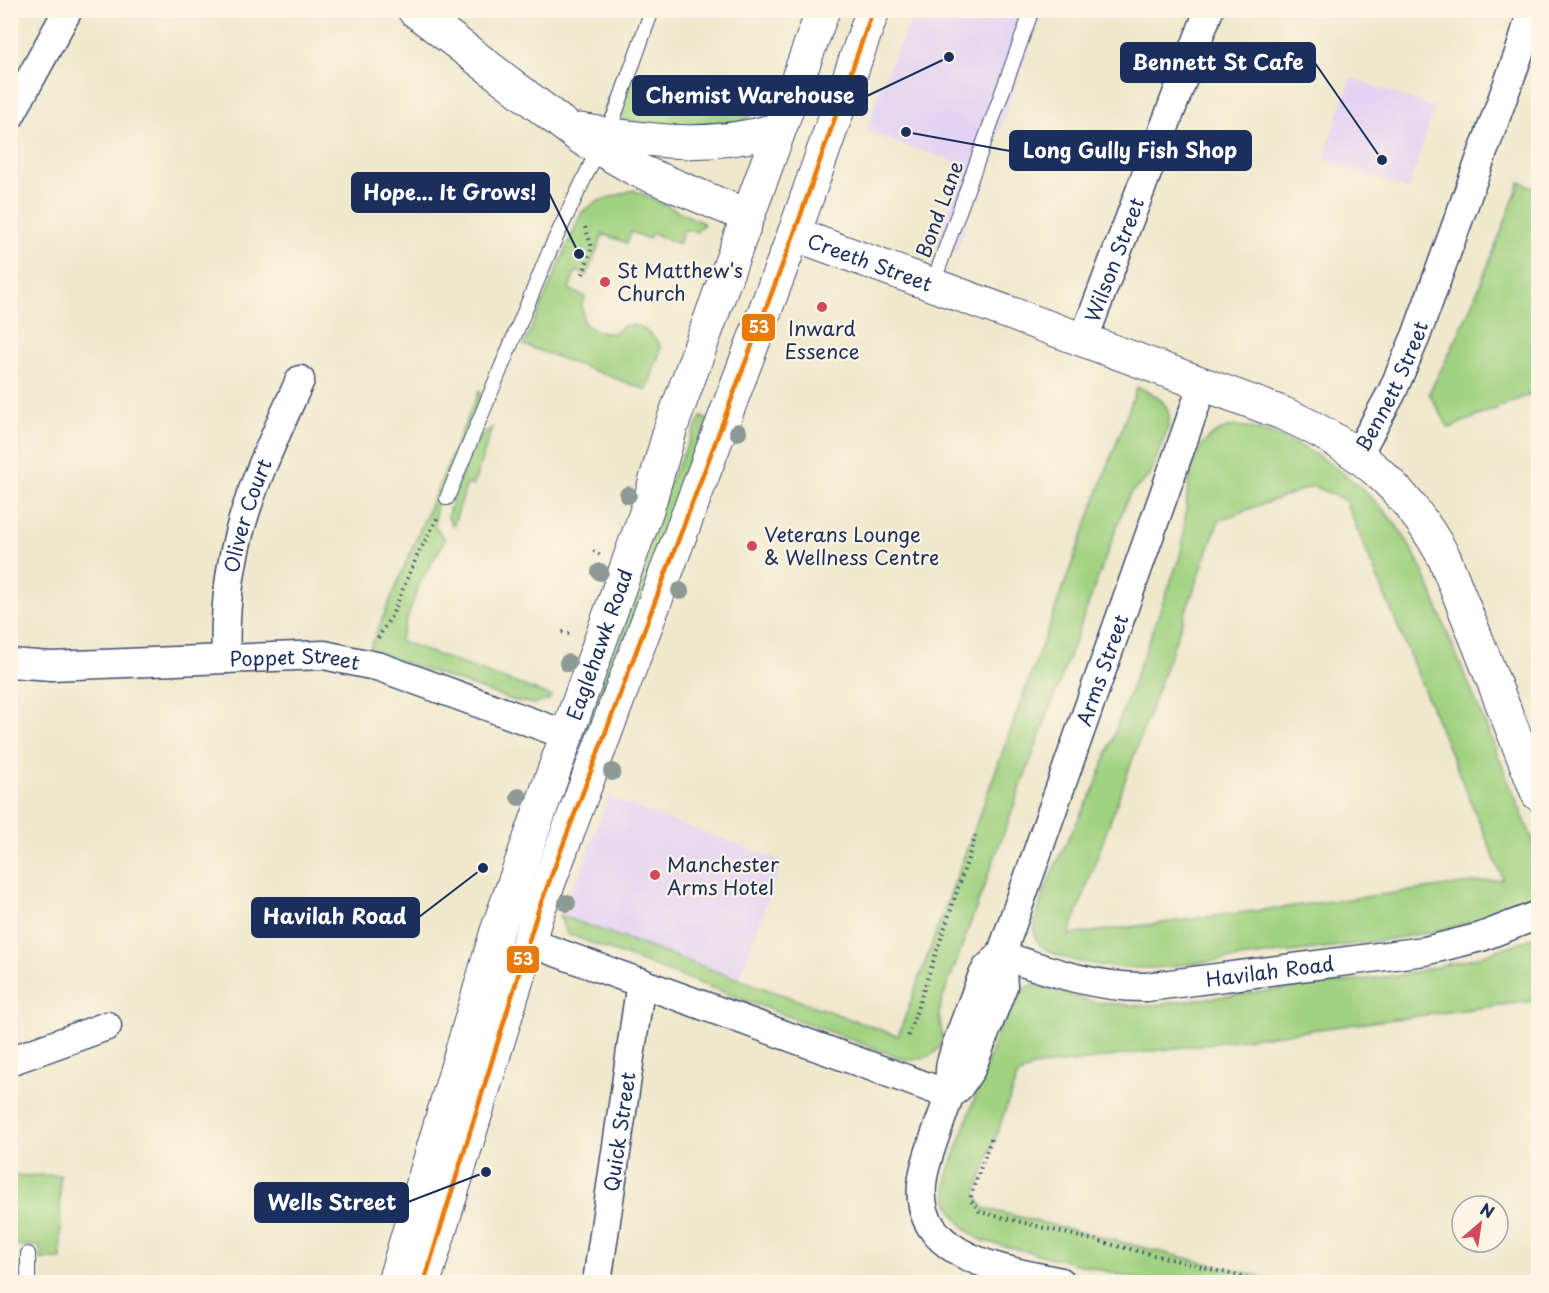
<svg xmlns="http://www.w3.org/2000/svg" width="1549" height="1293" font-family="'Playpen Sans',sans-serif">
	<style>
		.built { fill: #e3d3f2 }
		.green { fill: #a1d281; stroke: #5e8070; stroke-width: 1.5; fill-rule: evenodd }
		.lines { fill: none; stroke-linecap: round; stroke-linejoin: round }
		.service-casing { stroke: #3b4b6e; stroke-width: 16 }
		.minor-casing { stroke: #3b4b6e; stroke-width: 31 }
		.tertiary-casing { stroke: #3b4b6e; stroke-width: 35 }
		.secondary-casing { stroke: #3b4b6e; stroke-width: 35 }
		.primary-casing { stroke: #3b4b6e; stroke-width: 35 }
		.path { stroke: #3b4b6e; stroke-width: 4; stroke-dasharray: 1.5 4.5; stroke-linecap: butt }
		.service { stroke: #fff; stroke-width: 14 }
		.minor { stroke: #fff; stroke-width: 28 }
		.tertiary { stroke: #fff; stroke-width: 33 }
		.secondary { stroke: #fff; stroke-width: 33 }
		.primary { stroke: #fff; stroke-width: 33 }
		.bus-1-casing { stroke: #fcf5e5; stroke-width: 9 }
		.bus-1 { stroke: #e87a09; stroke-width: 4.5 }
		.tree { fill: #8d9994 }
		.poi-dot { fill: #d1495b; stroke: #fcf5e5; stroke-width: 2 }
		.labels { text-anchor: middle; dominant-baseline: central; stroke-width: 4.5; stroke-linejoin: round; paint-order: stroke }
		.street-label { font-size: 20px; fill: #1b2f5e; stroke: #fcf5e5 }
		.poi-label { font-size: 20px; fill: #1b2f5e; stroke: #fcf5e5; text-anchor: start }
		.leader { fill: none; stroke: #1b2f5e; stroke-width: 2 }
		.callout-dot { fill: #1b2f5e; stroke: #fcf5e5; stroke-width: 2 }
		.callout { fill: #1b2f5e; stroke: #1b2f5e; stroke-width: 2 }
		.callout-label { font-size: 21px; text-anchor: middle; font-weight: bold; fill: #fff }
		.line-badge { stroke: #fcf5e5; stroke-width: 2 }
		.badge-label { font-size: 16px; text-anchor: middle; font-weight: bold; fill: #fff }
	</style>
	<rect width="100%" height="100%" fill="#fcf5e5"/>
	<filter id="ink" filterUnits="userSpaceOnUse"><feTurbulence type="fractalNoise" baseFrequency=".0167" numOctaves="2"/><feDisplacementMap in="SourceGraphic" scale="12" xChannelSelector="R" yChannelSelector="G"/><feConvolveMatrix kernelMatrix="1 2 1 2 8 2 1 2 1" color-interpolation-filters="sRGB"/></filter>
	<filter id="wash" filterUnits="userSpaceOnUse"><feTurbulence type="fractalNoise" baseFrequency=".008" numOctaves="4" result="noise"/><feDisplacementMap in="SourceGraphic" scale="24" xChannelSelector="R" yChannelSelector="G"/><feGaussianBlur stdDeviation="1.35" result="paint"/><feColorMatrix in="noise" values="0 0 0 0 0 0 0 0 0 0 0 0 0 0 0 0 0 1.4 0 .05"/><feComposite in="paint" operator="in"/></filter>
	<g filter="url(#wash)">
		<rect width="100%" height="100%" fill="#f0e8cc"/>
		<!-- built -->
		<path class="built" d="M915 11H1043L956 252 936 244 964 165 866 132 880 88Z
			M1351 78 1435 108 1408 190 1323 158Z
			M608 797 782 861 733 997 567 934 561 924 560 907 577 880Z"/>
		<!-- green -->
		<path class="green" d="M619 70 752 115 736 125 718 131 601 120Z
			M1520 182 1538 189V391L1449 428 1429 393C1466 325 1493 254 1520 182Z
			M633 190 699 221 704 224 696 232 684 230 679 244 652 233 649 239 631 232 627 243 603 234 587 275 576 271 569 289 585 297 582 305 584 324C592 328 602 335 612 333 617 332 621 328 625 326 640 322 655 336 661 348L647 390 524 345 582 212 596 202Z
			M1137 387C1156 394 1172 403 1169 425L1150 475 1132 492 1126 502 941 1003 939 1015 943 1041C936 1057 920 1062 903 1059L567 934 559 915 898 1036Z
			M480 389V403L436 509 435 526 445 540 421 580 399 641 551 696 549 700 536 704 515 701 369 650Z
			M701 417 708 420 549 848 530 868 666 490Z
			M1236 426C1298 432 1369 485 1403 535 1425 569 1438 610 1453 647 1482 715 1509 784 1538 852V890C1497 932 1340 946 1280 953 1238 958 1195 964 1153 968 1126 968 1050 966 1036 939 1024 917 1080 815 1093 792L1180 556C1192 513 1175 435 1236 426ZM1313 486 1345 500 1503 879 1069 935 1219 520Z
			M492 428 473 486 467 484 453 527 448 517 449 510C459 485 467 442 492 428Z
			M1538 936V1000L1032 1067 1017 1077 976 1193 983 1208 1283 1282H1150L984 1241C959 1230 941 1202 948 1174L1007 1006 1016 993 1034 984 1092 1002 1144 1006 1402 975 1474 958Z
			M60 1175 61 1259H40V1246H14V1258H11V1176Z"/>
	</g>
	<g filter="url(#ink)">
		<g class="lines">
			<!-- service casing -->
			<g class="service-casing">
				<path id="service" d="M932 286 1032 10
					M447 498 550 250 615 114 652 10
					M28 1254V1282"/>
			</g>
			<!-- minor casing -->
			<g class="minor-casing">
				<g id="minor">
					<path d="M10 116 68 10"/>
					<path id="s1" d="M1083 341 1209 10"/>
					<path id="s2" d="M1358 454 1392 392 1416 336 1522 45 1530 16"/>
					<path id="s3" d="M226 659C221 546 256 479 300 380"/>
					<path id="s4" d="M10 663 51 666 324 655 380 667 566 735"/>
					<path d="M528 942 950 1095"/>
					<path id="s5" d="M1001 955C1049 971 1096 988 1147 987L1425 951 1481 937 1538 915"/>
					<path d="M1001 955 987 968 982 977C972 1005 959 1034 951 1063 948 1075 952 1088 948 1099 940 1125 928 1150 923 1177 909 1258 1005 1270 1061 1282"/>
					<path d="M10 1061 107 1026"/>
					<path id="s6" d="M950 1095 959 1087 971 1069 1003 986 1001 955 1203 384"/>
					<path id="s7" d="M597 1282 641 982"/>
				</g>
			</g>
			<!-- tertiary casing -->
			<g class="tertiary-casing">
				<g id="tertiary">
					<path id="s8" d="M794 234 1282 413C1356 445 1405 486 1444 557L1538 794"/>
				</g>
			</g>
			<!-- secondary casing -->
			<g class="secondary-casing">
				<path id="secondary" d="M414 10 581 138 635 169 747 216
					M580 130C650 141 709 150 779 129"/>
			</g>
			<!-- primary casing -->
			<g class="primary-casing">
				<g id="primary">
					<path id="s9" d="M394 1282 497 931 648 507 671 427 823 10"/>
					<path d="M424 1282 538 911 794 234 873 10"/>
				</g>
			</g>
			<!-- path -->
			<path class="path" d="M583 274 592 247 584 224
				M593 551 601 555
				M562 632 572 635
				M378 638 392 615 417 556 439 515
				M908 1036 977 832
				M991 1139 971 1195V1201L980 1212 1263 1282"/>
			<!-- service -->
			<use href="#service" class="service"/>
			<!-- minor -->
			<use href="#minor" class="minor"/>
			<!-- tertiary -->
			<use href="#tertiary" class="tertiary"/>
			<!-- secondary -->
			<use href="#secondary" class="secondary"/>
			<!-- primary -->
			<use href="#primary" class="primary"/>
			<!-- bus-1 casing -->
			<g class="bus-1-casing">
				<path id="bus-1" d="M424 1282 538 911 794 234 873 10"/>
			</g>
			<!-- bus-1 -->
			<use href="#bus-1" class="bus-1"/>
		</g>
		<!-- trees -->
		<g class="tree">
			<circle cx="738" cy="432" r="9"/>
			<circle cx="628" cy="495" r="9"/>
			<circle cx="600" cy="572" r="9"/>
			<circle cx="680" cy="591" r="9"/>
			<circle cx="568" cy="663" r="9"/>
			<circle cx="612" cy="772" r="9"/>
			<circle cx="519" cy="797" r="9"/>
			<circle cx="567" cy="903" r="9"/>
		</g>
	</g>
	<!-- markers -->
	<g class="poi-dot">
		<circle cx="605" cy="282" r="6"/>
		<circle cx="822" cy="307" r="6"/>
		<circle cx="752" cy="546" r="6"/>
		<circle cx="655" cy="875" r="6"/>
	</g>
	<g class="labels">
		<!-- street labels -->
		<g class="street-label">
			<text transform="translate(939 209) rotate(-70)">Bond Lane</text>
			<text stroke="none"><textPath href="#s1" startOffset="87">Wilson Street</textPath></text>
			<text stroke="none"><textPath href="#s8" startOffset="81">Creeth Street</textPath></text>
			<text stroke="none"><textPath href="#s2" startOffset="76">Bennett Street</textPath></text>
			<text stroke="none"><textPath href="#s3" startOffset="146">Oliver Court</textPath></text>
			<text stroke="none"><textPath href="#s9" startOffset="670">Eaglehawk Road</textPath></text>
			<text stroke="none"><textPath href="#s4" startOffset="285">Poppet Street</textPath></text>
			<text stroke="none"><textPath href="#s6" startOffset="456">Arms Street</textPath></text>
			<text stroke="none"><textPath href="#s5" startOffset="274">Havilah Road</textPath></text>
			<text stroke="none"><textPath href="#s7" startOffset="152">Quick Street</textPath></text>
		</g>
		<!-- poi labels -->
		<g class="poi-label">
			<text x="617" y="270">St Matthew's<tspan x="617" dy="23">Church</tspan></text>
			<text x="822" y="328" text-anchor="middle">Inward<tspan x="822" dy="23">Essence</tspan></text>
			<text x="764" y="534">Veterans Lounge<tspan x="764" dy="23">&amp; Wellness Centre</tspan></text>
			<text x="667" y="864">Manchester<tspan x="667" dy="23">Arms Hotel</tspan></text>
		</g>
	</g>
	<!-- callouts -->
	<path class="leader" d="M1382 160L1315 63M949 57L867 96M906 132L1010 151M579 254L549 193M483 868L419 917M486 1172L408 1202"/>
	<g class="callout-dot">
		<circle cx="1382" cy="160" r="6"/>
		<circle cx="949" cy="57" r="6"/>
		<circle cx="906" cy="132" r="6"/>
		<circle cx="579" cy="254" r="6"/>
		<circle cx="483" cy="868" r="6"/>
		<circle cx="486" cy="1172" r="6"/>
	</g>
	<g class="callout">
		<rect x="1121" y="43" width="194" height="39" rx="6"/>
		<rect x="633" y="76" width="234" height="39" rx="6"/>
		<rect x="1010" y="131" width="241" height="39" rx="6"/>
		<rect x="352" y="173" width="197" height="39" rx="6"/>
		<rect x="252" y="898" width="167" height="39" rx="6"/>
		<rect x="255" y="1183" width="153" height="39" rx="6"/>
	</g>
	<g class="callout-label">
		<text x="1218" y="70">Bennett St Cafe</text>
		<text x="750" y="103">Chemist Warehouse</text>
		<text x="1130" y="158">Long Gully Fish Shop</text>
		<text x="450" y="200">Hope... It Grows!</text>
		<text x="335" y="924">Havilah Road</text>
		<text x="332" y="1210">Wells Street</text>
	</g>
	<g class="line-badge">
		<rect x="741" y="313" width="35" height="29" rx="6" fill="#e87a09"/>
		<rect x="506" y="945" width="34" height="29" rx="6" fill="#e87a09"/>
	</g>
	<g class="badge-label">
		<text x="759" y="333">53</text>
		<text x="523" y="965">53</text>
	</g>
	<!-- margin -->
	<rect width="1549" height="1293" fill="none" stroke="#fcf5e5" stroke-width="36"/>
	<!-- north arrow -->
	<g transform="translate(1480 1224) rotate(29)"><circle r="28" fill="#fcf5e5" stroke="#a2a6af" stroke-width="1.5"/>
	<path d="M0-4.5L10 22L0 15L-10 22Z" fill="#d1495b"/>
	<text y="-9" font-size="16" font-weight="bold" text-anchor="middle" fill="#1b2f5e">N</text>
	</g>
</svg>
